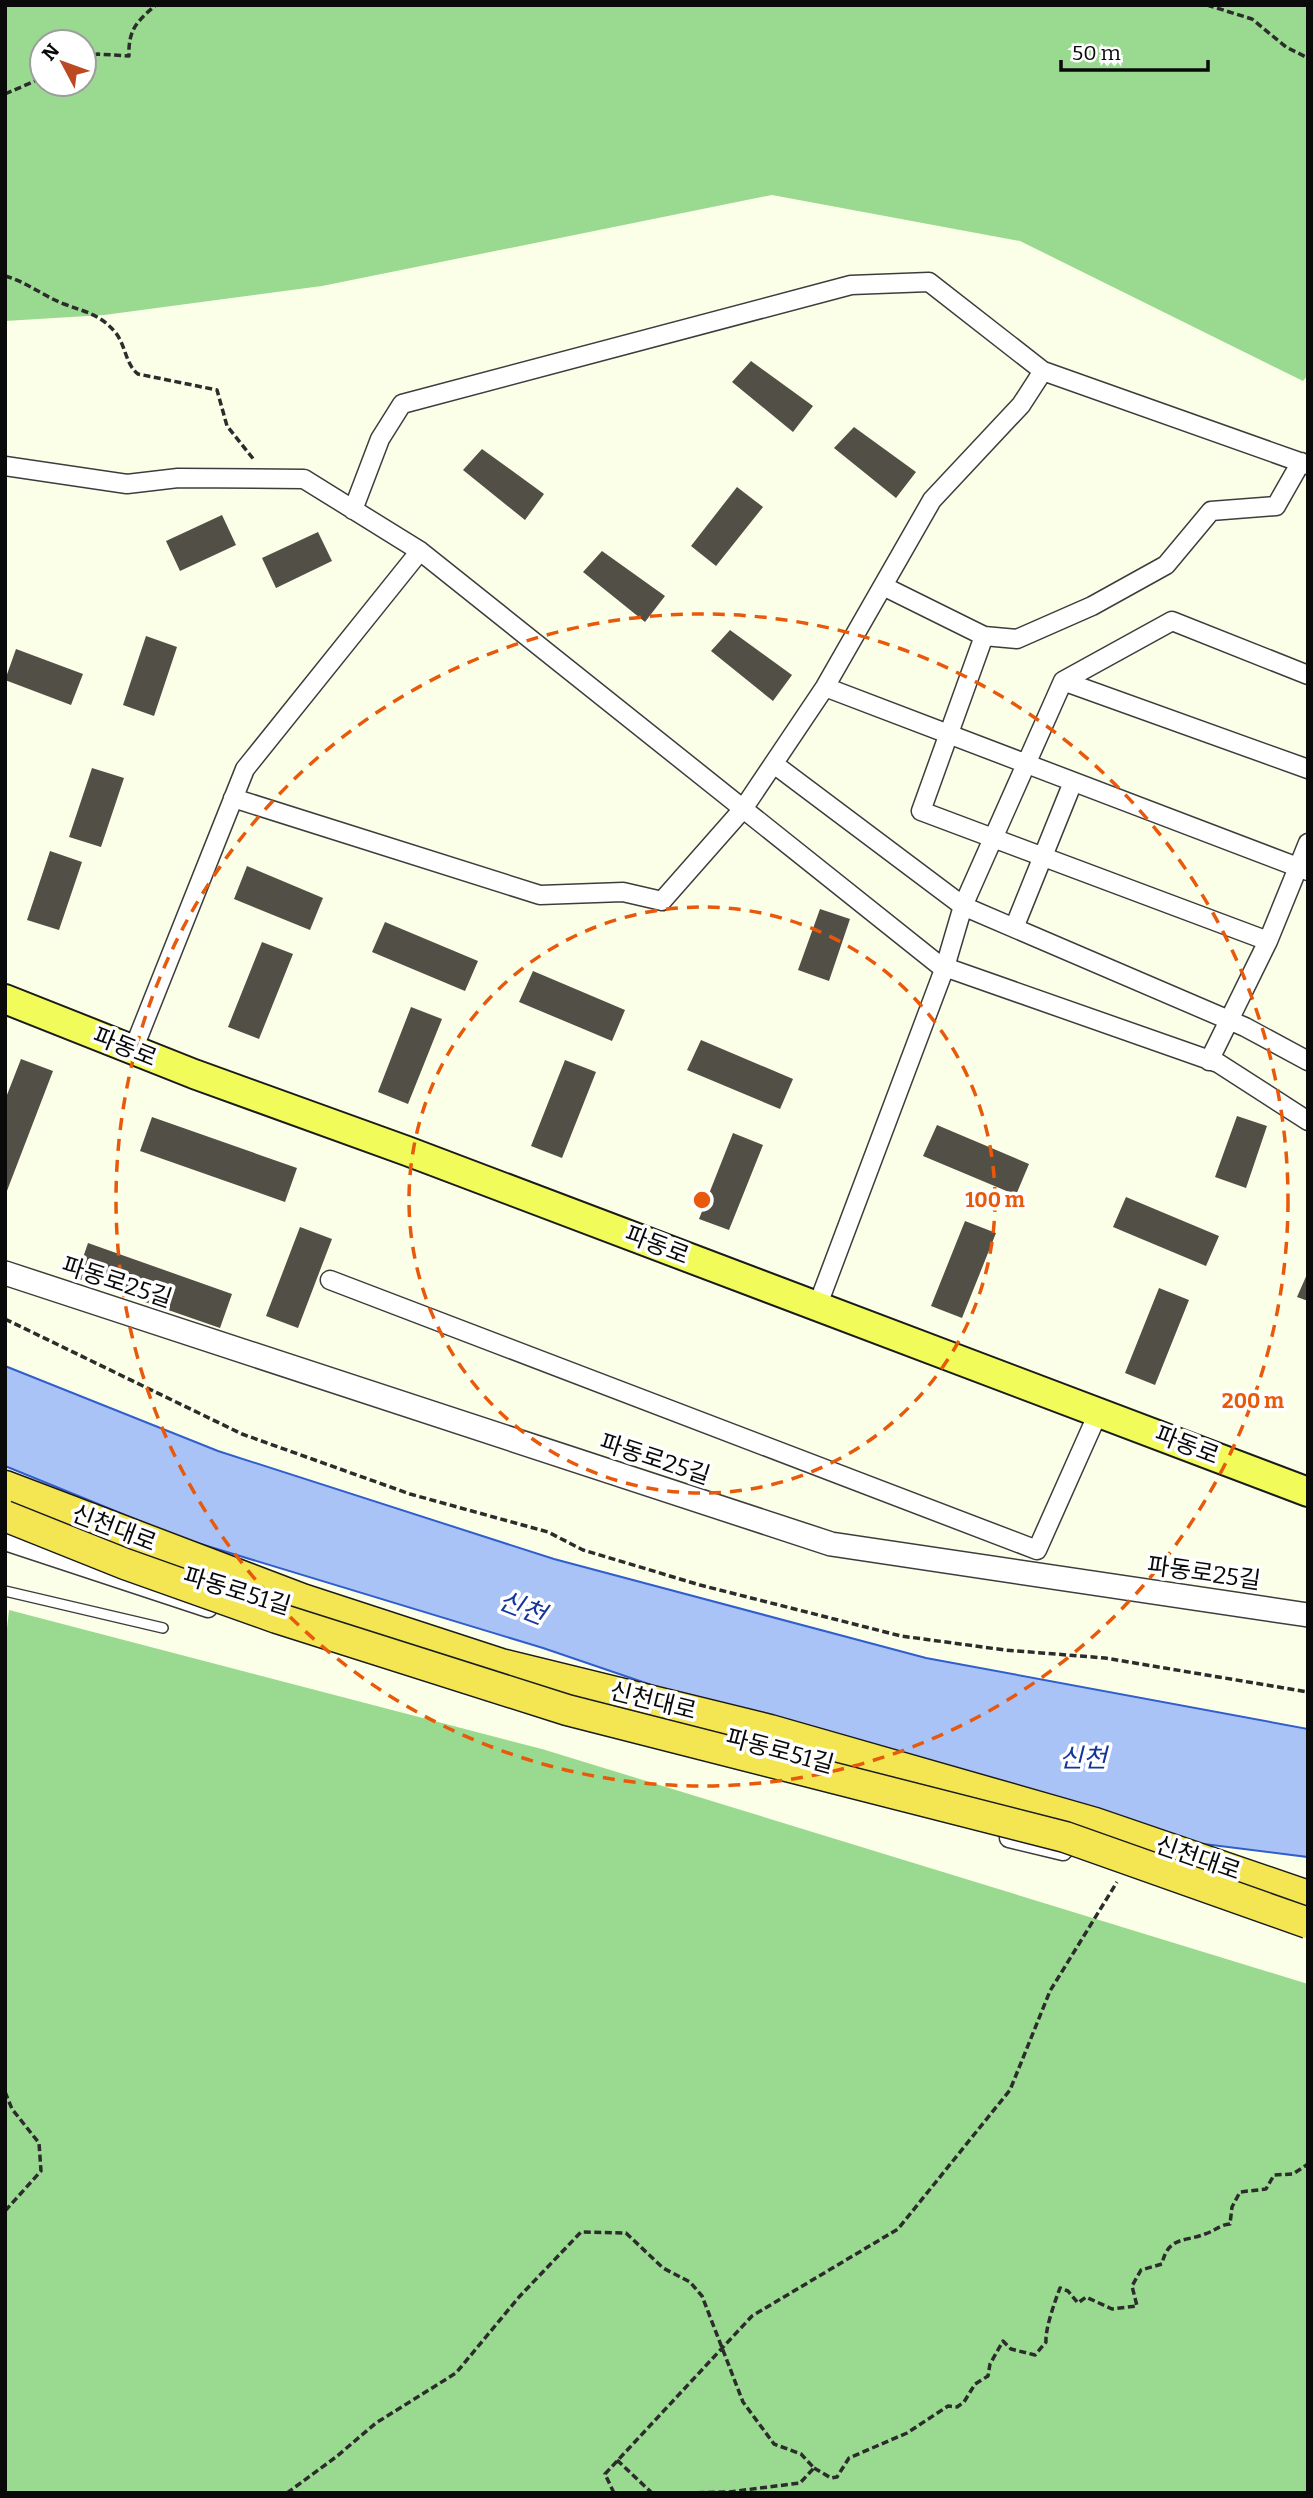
<svg xmlns="http://www.w3.org/2000/svg" width="1313" height="2498" font-family="Bitter,'Noto Sans KR',serif">
	<style>
		.forest { fill: #9ada90; fill-rule: evenodd }
		.water { fill: #aac3f7; stroke: #305ecf; stroke-width: 2 }
		.building { fill: #524f46 }
		.lines { fill: none; stroke-linecap: round; stroke-linejoin: round }
		.service-casing { stroke: #3d3d3d; stroke-width: 12 }
		.minor-casing { stroke: #3d3d3d; stroke-width: 21 }
		.tertiary-casing { stroke: #3d3d3d; stroke-width: 26 }
		.primary-casing { stroke: #1b1b1b; stroke-width: 32 }
		.trunk-casing { stroke: #1b1b1b; stroke-width: 33 }
		.path { stroke: #2c2c2c; stroke-width: 3.5; stroke-dasharray: 7 3.5; stroke-linecap: butt }
		.service { stroke: #fff; stroke-width: 9 }
		.minor { stroke: #fff; stroke-width: 18 }
		.tertiary { stroke: #fff; stroke-width: 23 }
		.primary { stroke: #f1fc5a; stroke-width: 28 }
		.trunk { stroke: #f4e653; stroke-width: 30 }
		.trunk-bridge-casing { stroke: #1b1b1b; stroke-width: 33; stroke-linecap: butt }
		.trunk-bridge { stroke: #f4e653; stroke-width: 30 }
		.ring { fill: none; stroke: #e8590c; stroke-width: 3.5; stroke-dasharray: 12 9 }
		.labels { text-anchor: middle; dominant-baseline: central; stroke-width: 7; stroke-linejoin: round; paint-order: stroke }
		.street-label { font-size: 24px; fill: #0a0a0a; stroke: #fff }
		.water-label { font-size: 26px; font-style: italic; fill: #13359c; stroke: #fff }
		.centre { fill: #e8590c; stroke: #fff; stroke-width: 3.5 }
		.ring-label { font-size: 21px; text-anchor: middle; font-weight: bold; fill: #e8590c; stroke: #fff; stroke-width: 7; stroke-linejoin: round; paint-order: stroke }
	</style>
	<rect width="100%" height="100%" fill="#fcffe7"/>
	<!-- forest -->
	<path class="forest" d="M5 5H1308V375L1303 381 1020 241 772 195 322 286 104 315 5 321ZM42 42H84V84H42Z
		M9 1610 542 1749 1308 1984V2493H5V1647Z"/>
	<!-- water -->
	<path class="water" d="M5 1366 218 1451 554 1559 926 1658 1308 1729V1857L1068 1827 543 1648 184 1539 5 1466Z"/>
	<!-- building -->
	<path class="building" d="M751 361 813 406 793 432 732 382Z
		M854 427 916 472 896 498 834 448Z
		M482 449 544 494 525 520 463 470Z
		M737 487 763 507 716 566 691 546Z
		M222 515 236 545 180 571 166 541Z
		M318 532 332 561 276 588 262 558Z
		M602 551 665 596 645 622 583 572Z
		M730 630 792 675 773 701 711 651Z
		M146 636 177 647 154 716 123 705Z
		M16 649 83 674 71 705 5 680Z
		M92 768 124 778 101 847 69 837Z
		M50 851 82 862 59 930 27 920Z
		M247 866 323 898 310 930 234 899Z
		M820 909 850 919 829 981 798 970Z
		M385 922 478 961 465 991 372 952Z
		M262 942 293 954 259 1039 228 1027Z
		M533 971 625 1010 612 1041 519 1002Z
		M411 1007 442 1019 408 1104 378 1092Z
		M701 1040 793 1079 780 1109 687 1070Z
		M21 1059 53 1071 5 1196V1100Z
		M565 1060 596 1072 562 1158 531 1146Z
		M1237 1116 1267 1126 1246 1188 1215 1177Z
		M152 1117 297 1168 285 1202 140 1151Z
		M937 1125 1029 1164 1016 1195 923 1156Z
		M733 1133 763 1145 729 1230 699 1219Z
		M1126 1197 1219 1236 1206 1266 1113 1227Z
		M965 1221 996 1233 962 1318 931 1306Z
		M300 1227 332 1239 298 1328 266 1316Z
		M88 1243 232 1294 220 1328 76 1278Z
		M1308 1272V1301L1297 1297Z
		M1159 1288 1189 1300 1155 1385 1125 1373Z"/>
	<g class="lines">
		<!-- service casing -->
		<g class="service-casing">
			<path id="service" d="M5 1591 163 1628"/>
		</g>
		<!-- minor casing -->
		<g class="minor-casing">
			<path id="minor" d="M1301 462 1276 506 1211 511 1166 565 1092 606 1017 639 984 636 921 811 1268 941 1308 843
				M5 466 127 484 178 478 304 479 420 551 939 965 1218 1063 1308 1121
				M353 510 380 439 402 404 851 285 929 282 1043 371
				M883 586 984 636
				M1063 681 1308 769
				M825 687 1308 871
				M774 764 963 906 1245 1027 1308 1061
				M233 798 540 895 623 892 662 901 743 809 825 687 932 500 1021 405 1043 371 1308 465
				M1014 928 1073 782
				M133 1050 245 769 420 551
				M1209 1061 1268 941
				M330 1280 1037 1550 1099 1411
				M817 1307 945 967 963 906 1063 681 1172 621 1308 675
				M5 1541 208 1608
				M1009 1838 1063 1851"/>
		</g>
		<!-- tertiary casing -->
		<g class="tertiary-casing">
			<path id="tertiary" d="M5 1273 831 1544 1308 1615"/>
		</g>
		<!-- primary casing -->
		<g class="primary-casing">
			<path id="primary" d="M5 999 194 1074 407 1151 1308 1492"/>
		</g>
		<!-- trunk casing -->
		<g class="trunk-casing">
			<path id="trunk" d="M5 1486 302 1599 501 1664 770 1730 1095 1823 1308 1896"/>
		</g>
		<!-- path -->
		<path class="path" d="M1207 5 1252 19 1286 47 1308 58
			M84 60 97 54 129 56C128 30 137 21 156 5
			M5 94 42 78
			M5 276C27 282 43 296 64 304 85 312 100 314 115 332 126 345 125 364 138 374L217 390 227 426 255 461
			M5 1319 242 1434 410 1494 548 1532 583 1550 700 1585 901 1636 1005 1650 1105 1658 1308 1692
			M5 2092 12 2109 39 2143 41 2171 5 2211
			M617 2460 652 2493
			M814 2468 831 2478 837 2477 849 2458 907 2433 948 2406 957 2407 964 2402 975 2384 988 2376 990 2364 1003 2341 1011 2349 1035 2355 1046 2342C1045 2329 1055 2301 1060 2288L1068 2291 1078 2303 1086 2297 1112 2309 1137 2306 1132 2286 1141 2270 1162 2264C1168 2236 1185 2242 1205 2234 1215 2231 1219 2225 1230 2224L1232 2207 1240 2192 1266 2189 1274 2175 1293 2174 1308 2164
			M287 2493 336 2457 376 2423 456 2373 519 2297 581 2232 626 2233 663 2268 690 2282 702 2296 743 2402 774 2444 801 2454 814 2468 800 2483 729 2492 685 2493
			M614 2493 605 2474 752 2316 898 2229 1010 2090 1050 1991 1117 1882"/>
		<!-- service -->
		<use href="#service" class="service"/>
		<!-- minor -->
		<use href="#minor" class="minor"/>
		<!-- tertiary -->
		<use href="#tertiary" class="tertiary"/>
		<!-- primary -->
		<use href="#primary" class="primary"/>
		<!-- trunk -->
		<use href="#trunk" class="trunk"/>
		<!-- trunk-bridge casing -->
		<g class="trunk-bridge-casing">
			<path id="trunk-bridge" d="M5 1516 125 1564 277 1618 567 1710 1065 1837 1308 1923"/>
		</g>
		<!-- trunk-bridge -->
		<use href="#trunk-bridge" class="trunk-bridge"/>
	</g>
	<!-- distance rings -->
	<g class="ring">
		<circle cx="702" cy="1200" r="293"/>
		<circle cx="702" cy="1200" r="586"/>
	</g>
	<g class="labels">
		<!-- street labels -->
		<g class="street-label">
			<text transform="translate(125 1047) rotate(22)">파동로</text>
			<text transform="translate(657 1245) rotate(21)">파동로</text>
			<text transform="translate(117 1282) rotate(18)">파동로25길</text>
			<text transform="translate(1187 1445) rotate(21)">파동로</text>
			<text transform="translate(655 1459) rotate(18)">파동로25길</text>
			<text transform="translate(114 1528) rotate(21)">신천대로</text>
			<text transform="translate(1204 1573) rotate(8)">파동로25길</text>
			<text transform="translate(237 1591) rotate(17)">파동로51길</text>
			<text transform="translate(653 1701) rotate(14)">신천대로</text>
			<text transform="translate(780 1751) rotate(15)">파동로51길</text>
			<text transform="translate(1198 1858) rotate(19)">신천대로</text>
		</g>
		<!-- water labels -->
		<g class="water-label">
			<text transform="translate(522 1608) rotate(21)">신천</text>
			<text x="1083" y="1758">신천</text>
		</g>
	</g>
	<circle cx="702" cy="1200" r="10" class="centre"/>
	<g class="ring-label">
		<text x="995" y="1207">100 m</text>
		<text x="1253" y="1408">200 m</text>
	</g>
	<!-- border -->
	<rect width="1313" height="2498" fill="none" stroke="#0a0a0a" stroke-width="14"/>
	<!-- north arrow -->
	<g transform="translate(63 63) rotate(311)"><circle r="33" fill="#ffffff" stroke="#9d9d9d" stroke-width="2"/>
	<path d="M0-5L12 26L0 18L-12 26Z" fill="#bb4921"/>
	<text y="-10" font-size="19" font-weight="bold" text-anchor="middle" fill="#0a0a0a">N</text>
	</g>
	<!-- scale -->
	<path d="M1061 60v10h147v-10" fill="none" stroke="#0a0a0a" stroke-width="3.5"/>
	<text x="1072" y="60" font-size="21" fill="#0a0a0a" stroke="#ffffff" stroke-width="5" paint-order="stroke">50 m</text>
</svg>
